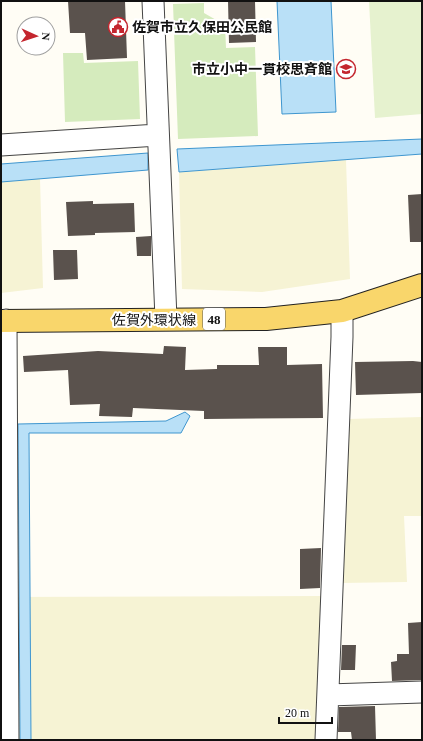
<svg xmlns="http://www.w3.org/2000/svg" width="423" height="741" font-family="'Times New Roman','Noto Sans JP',serif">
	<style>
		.farmland { fill: #f6f3d4 }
		.green { fill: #d5ebbd }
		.pitch { fill: #e6f2cf }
		.water { fill: #b9e0f7; stroke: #3f96cf }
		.building { fill: #5a524d }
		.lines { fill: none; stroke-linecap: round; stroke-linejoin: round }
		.street-casing { stroke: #444; stroke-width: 23 }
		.primary-casing { stroke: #222; stroke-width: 24 }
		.street { stroke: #fff; stroke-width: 21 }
		.primary { stroke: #f9d66b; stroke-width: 22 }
		.labels { text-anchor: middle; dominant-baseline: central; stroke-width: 4; stroke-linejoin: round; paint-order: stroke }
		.shield { fill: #fff; stroke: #585858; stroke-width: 1 }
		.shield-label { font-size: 13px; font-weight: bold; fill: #111 }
		.poi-label { font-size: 14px; font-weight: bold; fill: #111; stroke: #fff; text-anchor: start }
		.street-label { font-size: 14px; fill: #111; stroke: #fff }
	</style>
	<rect width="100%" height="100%" fill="#fffdf5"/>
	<!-- farmland -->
	<path class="farmland" d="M346 160 350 279 262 292 182 289 179 172Z
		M40 178 43 288 1 293V182Z
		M422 417V516H404L407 582 342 583 348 419Z
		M323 596 316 740H1V597Z"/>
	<!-- green -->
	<path class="green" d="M204 3V13L225 25 226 48 255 47 258 136 178 139 173 4Z
		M63 53H83L84 63 138 61 140 119 65 122Z"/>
	<!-- pitch -->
	<path class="pitch" d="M369 1H422V114L375 118Z"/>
	<!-- water -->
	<path class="water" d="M277 1H331L336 112 282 114Z
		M422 139V154L179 172 177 149Z
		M148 153V170L1 182V164Z
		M185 412 190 416 181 433H29L31 740H20L18 424 166 421Z"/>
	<!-- building -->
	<path class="building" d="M68 1H125L127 58 87 60 85 33H70Z
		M228 1H255L256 42 229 43Z
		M422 194V242H410L408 195Z
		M93 201V204L134 203 135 232 95 233V235L68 236 66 202Z
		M151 236V256H137L136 237Z
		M53 250H77L78 279 54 280Z
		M164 346 186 347 185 370 217 369V365H259L258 347H287V365L322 364 323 418 204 419V411L133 408 132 417 99 416 100 404 70 405 68 370 24 372 23 356 98 351 163 354Z
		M413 361 422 362V393L356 395 355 362Z
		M321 548 320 588 300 589V549Z
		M422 622V680L392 681 391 662 397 661V654H409L408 623Z
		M342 645H356L355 670H341Z
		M375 706 376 740H352L351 732H338L339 707Z"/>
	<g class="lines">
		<!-- street casing -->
		<g class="street-casing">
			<path id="street" d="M153 1 166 319
				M1 145 158 135
				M6 320 8 740
				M328 695 422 692
				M326 740 342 337V311"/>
		</g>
		<!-- primary casing -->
		<g class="primary-casing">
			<path id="primary" d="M1 321 266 319 342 311 422 285"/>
		</g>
		<!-- street -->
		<use href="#street" class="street"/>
		<!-- primary -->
		<use href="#primary" class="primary"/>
	</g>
	<!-- icons -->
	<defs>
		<g id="civic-ring" transform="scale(1)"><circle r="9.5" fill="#fff" stroke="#c4262e" stroke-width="1.5"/><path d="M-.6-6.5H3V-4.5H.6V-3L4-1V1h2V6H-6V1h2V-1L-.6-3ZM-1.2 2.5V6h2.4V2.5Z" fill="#c4262e"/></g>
		<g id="school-ring" transform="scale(1)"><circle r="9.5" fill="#fff" stroke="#c4262e" stroke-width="1.5"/><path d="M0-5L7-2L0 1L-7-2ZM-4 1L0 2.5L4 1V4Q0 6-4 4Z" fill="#c4262e"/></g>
	</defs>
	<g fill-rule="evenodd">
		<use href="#civic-ring" x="118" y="27"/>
		<use href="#school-ring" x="346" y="69"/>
	</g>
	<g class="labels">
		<!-- shield labels -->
		<rect class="shield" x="203" y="308" width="22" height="22" rx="3"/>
		<g class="shield-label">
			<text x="214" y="319">48</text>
		</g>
		<!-- poi labels -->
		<g class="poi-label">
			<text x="132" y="27">佐賀市立久保田公民館</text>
			<text x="332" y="69" text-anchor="end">市立小中一貫校思斉館</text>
		</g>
		<!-- street labels -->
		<g class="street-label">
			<text x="154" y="320">佐賀外環状線</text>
		</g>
	</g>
	<!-- border -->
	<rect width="423" height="741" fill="none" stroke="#111111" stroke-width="4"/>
	<!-- north arrow -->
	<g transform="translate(36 36) rotate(93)"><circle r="19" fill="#ffffff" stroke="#a0a0a0"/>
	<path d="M0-3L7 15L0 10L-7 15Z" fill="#c4262e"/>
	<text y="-6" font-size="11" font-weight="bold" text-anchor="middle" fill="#111111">N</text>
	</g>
	<!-- scale -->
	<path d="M279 717v6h53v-6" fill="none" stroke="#111111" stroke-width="2"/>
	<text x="285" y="717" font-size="12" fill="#111111" stroke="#ffffff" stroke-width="3" paint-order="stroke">20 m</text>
</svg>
